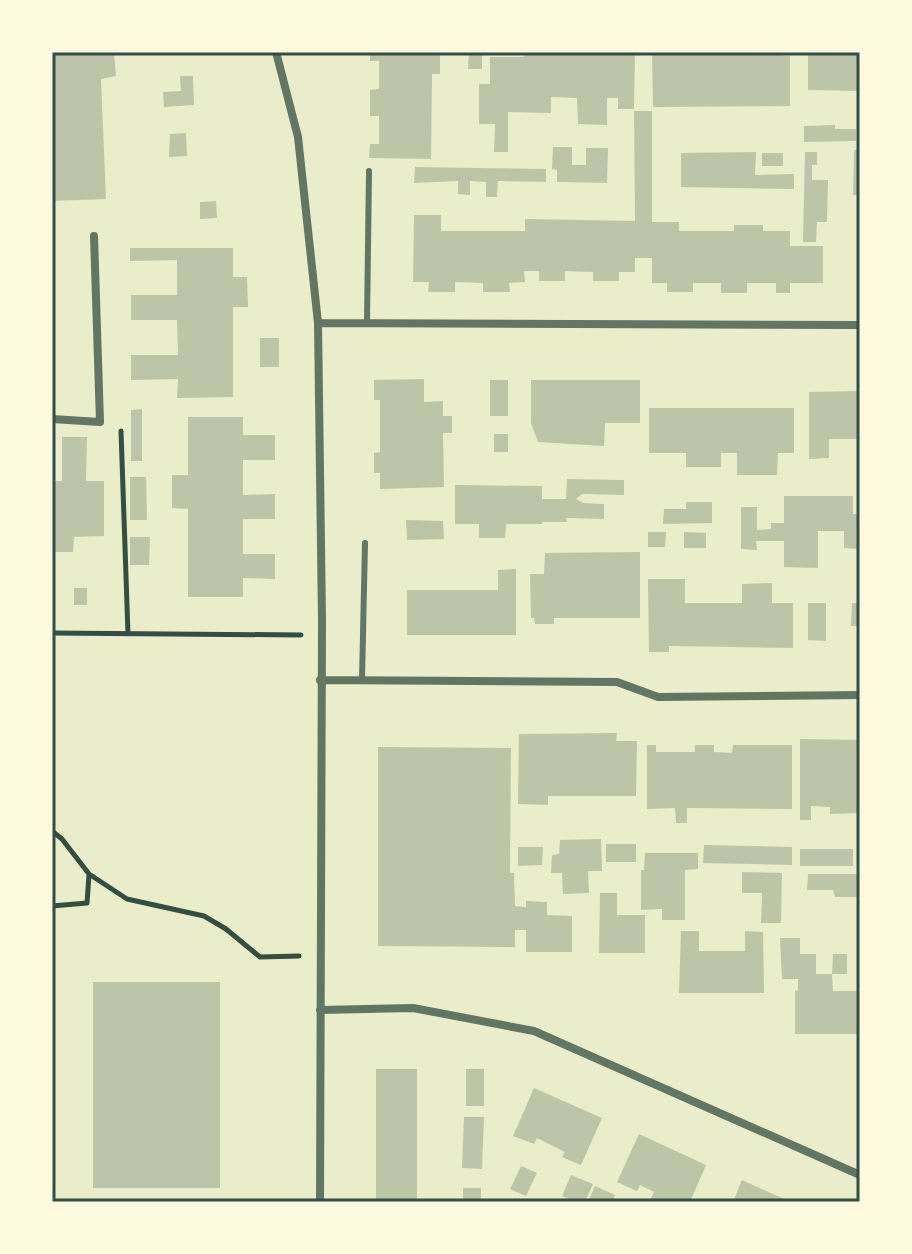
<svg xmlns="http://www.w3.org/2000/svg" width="912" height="1254" font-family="'Sofia Sans Condensed',sans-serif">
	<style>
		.building { fill: #bcc5a7 }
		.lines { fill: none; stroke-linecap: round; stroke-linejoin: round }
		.path { stroke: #344e41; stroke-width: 5 }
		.service { stroke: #617663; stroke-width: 6 }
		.minor { stroke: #617663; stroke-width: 8 }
		.neatline { fill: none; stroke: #344e41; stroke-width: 3 }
	</style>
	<rect width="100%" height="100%" fill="#e9edc9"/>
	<!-- building -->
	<path class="building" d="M52 52H114L116 76 101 79 106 199 52 201Z
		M370 52H440V74H432L431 159 369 158 370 144H379V116H370V90L379 89V61H370Z
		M469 52H482V69H468Z
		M524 52H635L634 109H618V98H607V125L578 124 577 98 551 97V113L508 112V152H494L495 124H479V84H490V57H524Z
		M652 52H666V55H694V52H721V55L776 52V55L790 56V106L653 107Z
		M808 52H860V91L808 90Z
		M180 76H193L194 105 164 107 163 92 181 91Z
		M634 111H652V222H679V231H734V225H763V231H790V246H823V283H790V293H776V283H747V293H721V283H693V292H667V283H652V258H635V272H619V281H593V272L565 271V281H539V271H524L525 282 509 283 510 292H483V283L455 282V292H428L429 282H413L414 215H441V231H525V219L635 221Z
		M835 125V129H856V141L804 142V126Z
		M186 133 187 156 169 157 170 134Z
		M553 147H572V165H586V148H608L607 183 557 182V170L552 169Z
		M854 150H860V195H853Z
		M756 152 755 175 794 174V189L681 187V153Z
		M805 152H817V165H812V180H828L827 222H817L816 242H803Z
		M762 153H783V166H762Z
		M415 167 546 169V182L498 181 497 197H486V182L470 181V195L458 194V181L414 183Z
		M216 201 217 218 200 219V202Z
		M130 248H233V277H247L248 307H233V397L177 398 178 379 131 380V355H178L177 320H131V295H177V260L130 261Z
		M260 338H279V367H260Z
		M424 379V402L443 401V416H452V433H443L444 487 380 489V473H374V453L380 452V400H374V380Z
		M490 380H508V416H490Z
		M531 380H640V423H605L604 446 538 442 531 423Z
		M860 391V439H829V458L809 459V392Z
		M649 408H794V453H778L777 475H737V453H721V467H686V453H649Z
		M142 409V461H131V410Z
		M188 417H243V435H275V460H243V495L275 494V519H243V554H275V579L243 578V597H188V509L172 508V475H188Z
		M494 434H508V452H494Z
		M62 437H87L86 481H104V536L74 537 73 552H52V481H62Z
		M130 477H146L147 520H130Z
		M567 479 624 480V495L582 494 576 499 583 503 604 504V519L566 518 567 522H542V524H506L505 538H479V524H455V485L542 486V499H566Z
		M784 496H853V514H860V549L844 548V531H818V568L784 567V541H756L757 550 741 549V507H757V530L771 529V523H784Z
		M686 502H712V523L663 524 664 509H686Z
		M406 520 443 521 444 539 407 540Z
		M648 532H666L665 547H648Z
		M684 532 706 533V548H684Z
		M130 537H150L149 565H130Z
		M640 552V618H554V624H535L534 618H531L530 574H544L545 553Z
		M857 567H860V626H851L852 603H857Z
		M516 569V635H407V590H498V570Z
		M648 579H685V603H742V584L772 583V603H793V648L669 646V652H649Z
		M74 588H87V605H74Z
		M808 603H826V641L808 640Z
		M617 733 616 741H637L636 796H548V805L518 804 519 734Z
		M800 739 860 740V813L830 814V807L811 806V820H800Z
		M647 745H656V752H695V745H714V752L732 753 733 745H792V809L687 808V823H676L675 808 647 809Z
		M378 747 511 748 510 873H514L515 906 526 907V901L547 902V915L572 916V952H526V930H515V947L378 946Z
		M601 839 602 871H588L589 893 563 894 562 873H551L552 855 559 854 560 840Z
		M606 844H636V862H606Z
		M704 845 792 847V865L703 863Z
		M518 847H543L542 865 518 866Z
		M800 849H853V866H800Z
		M645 853H698V869L685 870V920H662V909L641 910V870H644Z
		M742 872 782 873 781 923H761L762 893H742Z
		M808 874H860V897H835L833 890H807Z
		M600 893H617V915H645V953H599Z
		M681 931H699V951H745V931L763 932 764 993H679Z
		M780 938H800V954H816V974H832L833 954H847V974H832L833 991H860V1034H795V990L798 991V979H782Z
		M93 982H220V1188H93Z
		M376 1069H417V1202H376Z
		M466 1069H484V1106H466Z
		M534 1088 602 1118 581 1165 562 1157 565 1152 537 1138 534 1144 513 1136Z
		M464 1117H484L482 1169 462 1168Z
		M639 1134 706 1165 690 1202H649L654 1192 640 1185 637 1191 617 1182Z
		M521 1166 537 1173 526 1196 510 1189Z
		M571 1175 593 1184 585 1202H576L562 1196Z
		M742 1180 775 1195 791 1202H733Z
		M595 1186 615 1195 612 1202H588Z
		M463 1188H481V1202H463Z"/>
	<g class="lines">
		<!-- path -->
		<path class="path" d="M121 431 128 634
			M52 633 301 635
			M52 831 62 839 89 874 127 899 204 916 226 929 260 957 299 956
			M52 906 87 903 89 875"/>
		<!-- service -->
		<path class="service" d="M367 323 369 171
			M362 680 365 543"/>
		<!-- minor -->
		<path class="minor" d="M276 52 298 137 318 323 322 620 320 1202
			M318 323 860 325
			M52 419 100 422 94 236
			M320 680 617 682 658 697 860 695
			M320 1010 413 1008 534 1031 860 1175"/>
	</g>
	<!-- border -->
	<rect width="912" height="1254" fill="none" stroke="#fefae0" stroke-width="108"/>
	<rect x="54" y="54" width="804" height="1146" class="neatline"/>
</svg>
